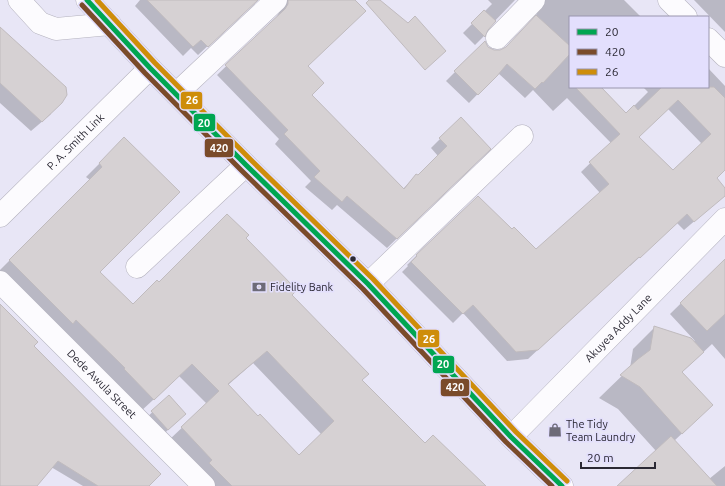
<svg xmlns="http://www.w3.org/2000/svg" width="725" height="486" font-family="Ubuntu,sans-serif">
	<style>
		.shadow { fill: #0003; fill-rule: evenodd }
		.building { fill: #d6d1d3; stroke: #c0bbbe; fill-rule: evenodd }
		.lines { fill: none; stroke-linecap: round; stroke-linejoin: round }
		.minor-casing { stroke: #b4b2be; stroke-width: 23 }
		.major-casing { stroke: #b4b2be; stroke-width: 23 }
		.minor { stroke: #fcfbfe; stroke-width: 22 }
		.major { stroke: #fcfbfe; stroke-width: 22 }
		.bus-1-casing { stroke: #e3dffd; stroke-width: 8 }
		.bus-2-casing { stroke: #e3dffd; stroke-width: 8 }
		.bus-3-casing { stroke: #e3dffd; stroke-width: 8 }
		.bus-1 { stroke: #00a651; stroke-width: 5 }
		.bus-2 { stroke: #7a4b2a; stroke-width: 5 }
		.bus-3 { stroke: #ce8d0a; stroke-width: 5 }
		.bus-dot { fill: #2b2934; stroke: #e3dffd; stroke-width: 1.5 }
		.labels { text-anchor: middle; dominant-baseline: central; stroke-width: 3; stroke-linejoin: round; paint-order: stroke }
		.street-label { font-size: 11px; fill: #2b2934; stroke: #e3dffd }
		.poi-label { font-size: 11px; fill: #2b2934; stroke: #e3dffd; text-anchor: start }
		.line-badge { stroke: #e3dffd; stroke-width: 1.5 }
		.badge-label { font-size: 11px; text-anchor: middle; font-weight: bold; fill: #fff }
	</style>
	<rect width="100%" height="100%" fill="#e8e6f6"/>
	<!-- shadow -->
	<path class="shadow" d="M140 0H257L198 55 191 48 183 56 135 6Z
		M275 0H354L307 66 311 95 403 189 416 175 418 176 438 156 431 148 461 118 480 158 387 248 337 205 332 210 305 187 311 181 275 144 279 139 217 75 276 18 279 13V7Z
		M488 0H515L487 29 484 36 475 45 463 33 492 4Z
		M533 0H624L641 17H570V87H600L626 114 648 92 643 87H708V68L725 86V170L716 178 725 189V195L718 201 684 230 677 223 630 266 629 265 528 359 507 361 463 313 453 323 402 272 408 266 407 265 416 256 478 197 512 231 536 250 600 193 581 172 611 143 567 98 553 111 533 90 525 98 498 73 469 103 446 81 485 42 487 47 493 51H500L506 48 534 19 537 13V6ZM668 109 702 144 672 171 638 137Z
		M694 0H725V32Z
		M0 28 51 114 31 131 0 103Z
		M124 139 99 272 133 306 159 284 244 238 361 380 425 444 484 486H207L169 440 207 404 179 376 140 412 0 277V270L90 180 86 177ZM253 363 322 435 299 456 258 418 228 385Z
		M725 260V359L712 344 681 373 690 426 674 441 709 479 725 466V486H621L656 451 618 409 599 398 630 368 633 349 655 327 695 341 670 314Z
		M0 305 32 346 148 486H83L51 467 24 486H0Z
		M169 396 185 414 153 444 137 427Z"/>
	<!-- building -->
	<path class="building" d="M147 0H258L208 47 201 40 193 47Z
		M288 0H355L366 11 308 66 324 83 312 95 404 189 416 174 418 175 447 146 439 138 461 117 491 149 397 239 347 196 342 202 314 177 320 171 284 134 288 130 225 65 285 9 288 4Z
		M369 0H380L408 23 415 16 446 51 425 70 366 3Z
		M484 10 496 21 488 30 485 37 471 23Z
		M536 15 570 46V54L543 83 542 82 535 89 507 64 497 76 478 95 454 71 485 41 488 47 494 50H500L506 47Z
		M0 27 66 87 67 95 62 103 42 122 0 83Z
		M575 87H601L626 113 634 105 638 110 662 87H714L725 98V170L717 178 725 188V196L694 222 687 214 640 258 639 257 538 350 516 352 473 305 463 314 411 262 417 256 416 255 478 196 512 229 514 227 536 249 609 184 589 162 620 134ZM678 100 711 134 673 170 639 137Z
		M124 137 180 192 100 272 133 304 157 280 159 282 227 214 249 235 246 238 297 290 292 295 369 374 362 380 425 443 433 435 486 486H232L209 463 212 460 181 427 219 391 192 364 154 400 124 369 125 368 76 320 73 324 9 260 102 167 99 163ZM267 351 334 421 299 455 260 414 258 416 228 384Z
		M725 259V314L707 331 680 303Z
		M0 304 38 342 34 346 161 474 149 486H98L58 461 37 486H0Z
		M654 326 691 338 704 352 682 372 713 405 682 434 640 387 620 375 638 359 650 350Z
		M169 395 186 414 168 430 151 411Z
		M671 436 717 486H617Z"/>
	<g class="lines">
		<!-- minor casing -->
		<g class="minor-casing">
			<g id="minor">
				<path d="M19 0 40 23 56 29 110 24"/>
				<path d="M669 0 686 17"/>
				<path d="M497 38 534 0"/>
				<path d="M708 39 725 56"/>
				<path d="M176 94 276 0"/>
				<path id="s1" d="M0 216 150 68"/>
				<path d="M137 267 246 165"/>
				<path id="s2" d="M0 282 204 486"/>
				<path d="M368 284 522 136"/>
				<path id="s3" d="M511 437 725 219"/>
			</g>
		</g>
		<!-- major casing -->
		<g class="major-casing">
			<path id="major" d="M87 0 150 68 246 165 368 284 511 437 562 486"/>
		</g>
		<!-- minor -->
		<use href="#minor" class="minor"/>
		<!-- major -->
		<use href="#major" class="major"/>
		<!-- bus-1 casing -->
		<g class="bus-1-casing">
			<path id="bus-1" d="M87 0 150 68 246 165 368 284 511 437 562 486"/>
		</g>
		<!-- bus-2 casing -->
		<g class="bus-2-casing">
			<path id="bus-2" d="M82 5 145 73 241 170 363 289 506 442 552 486"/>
		</g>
		<!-- bus-3 casing -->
		<g class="bus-3-casing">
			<path id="bus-3" d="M97 0 155 63 251 160 373 279 516 432 567 481"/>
		</g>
		<!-- bus-1 -->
		<use href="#bus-1" class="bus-1"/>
		<!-- bus-2 -->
		<use href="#bus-2" class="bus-2"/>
		<!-- bus-3 -->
		<use href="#bus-3" class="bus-3"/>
	</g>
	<!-- icons -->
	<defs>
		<g id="bank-bare" transform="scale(1.08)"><path d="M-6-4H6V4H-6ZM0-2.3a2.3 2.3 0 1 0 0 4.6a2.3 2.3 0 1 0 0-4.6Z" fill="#6d6b78" stroke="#e3dffd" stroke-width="2.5" paint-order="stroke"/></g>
		<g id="shop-bare" transform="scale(1.08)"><path d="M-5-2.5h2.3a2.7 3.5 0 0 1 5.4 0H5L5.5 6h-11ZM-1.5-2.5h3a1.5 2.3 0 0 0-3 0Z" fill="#6d6b78" stroke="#e3dffd" stroke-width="2.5" paint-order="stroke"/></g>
	</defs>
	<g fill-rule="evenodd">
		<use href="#bank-bare" x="259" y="287"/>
		<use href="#shop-bare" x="555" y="430"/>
	</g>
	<!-- markers -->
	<circle class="bus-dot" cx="353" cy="259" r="3.5"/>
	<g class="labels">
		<!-- street labels -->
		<g class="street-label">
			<text stroke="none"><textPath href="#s1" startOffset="106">P. A. Smith Link</textPath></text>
			<text stroke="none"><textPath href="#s3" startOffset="153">Akuyea Addy Lane</textPath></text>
			<text stroke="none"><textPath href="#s2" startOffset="144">Dede Awula Street</textPath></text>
		</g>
		<!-- poi labels -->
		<g class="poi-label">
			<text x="270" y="287">Fidelity Bank</text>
			<text x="566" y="424">The Tidy<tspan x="566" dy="13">Team Laundry</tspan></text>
		</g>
	</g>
	<g class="line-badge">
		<rect x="180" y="91" width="23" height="19" rx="4" fill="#ce8d0a"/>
		<rect x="193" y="113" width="23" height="19" rx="4" fill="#00a651"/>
		<rect x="204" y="138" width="30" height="20" rx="4" fill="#7a4b2a"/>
		<rect x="417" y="329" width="23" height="19" rx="4" fill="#ce8d0a"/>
		<rect x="432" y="355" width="23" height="19" rx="4" fill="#00a651"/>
		<rect x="440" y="378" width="30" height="19" rx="4" fill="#7a4b2a"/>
	</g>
	<g class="badge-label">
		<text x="192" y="104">26</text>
		<text x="204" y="127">20</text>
		<text x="219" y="152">420</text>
		<text x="429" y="343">26</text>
		<text x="443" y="368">20</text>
		<text x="455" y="391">420</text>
	</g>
	<!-- legend -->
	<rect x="569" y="16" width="140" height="72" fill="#e3dffd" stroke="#9996ad"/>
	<rect x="577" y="29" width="20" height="6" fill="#00a651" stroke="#9996ad"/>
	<text x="605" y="36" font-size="12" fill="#2b2934">20</text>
	<rect x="577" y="49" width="20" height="6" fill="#7a4b2a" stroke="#9996ad"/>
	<text x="605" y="56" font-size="12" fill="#2b2934">420</text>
	<rect x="577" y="69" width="20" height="6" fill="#ce8d0a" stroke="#9996ad"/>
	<text x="605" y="76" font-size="12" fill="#2b2934">26</text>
	<!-- scale -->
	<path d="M581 462v6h74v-6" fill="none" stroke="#2b2934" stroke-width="2"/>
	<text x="587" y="462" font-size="12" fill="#2b2934" stroke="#e3dffd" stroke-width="3" paint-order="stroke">20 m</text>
</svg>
